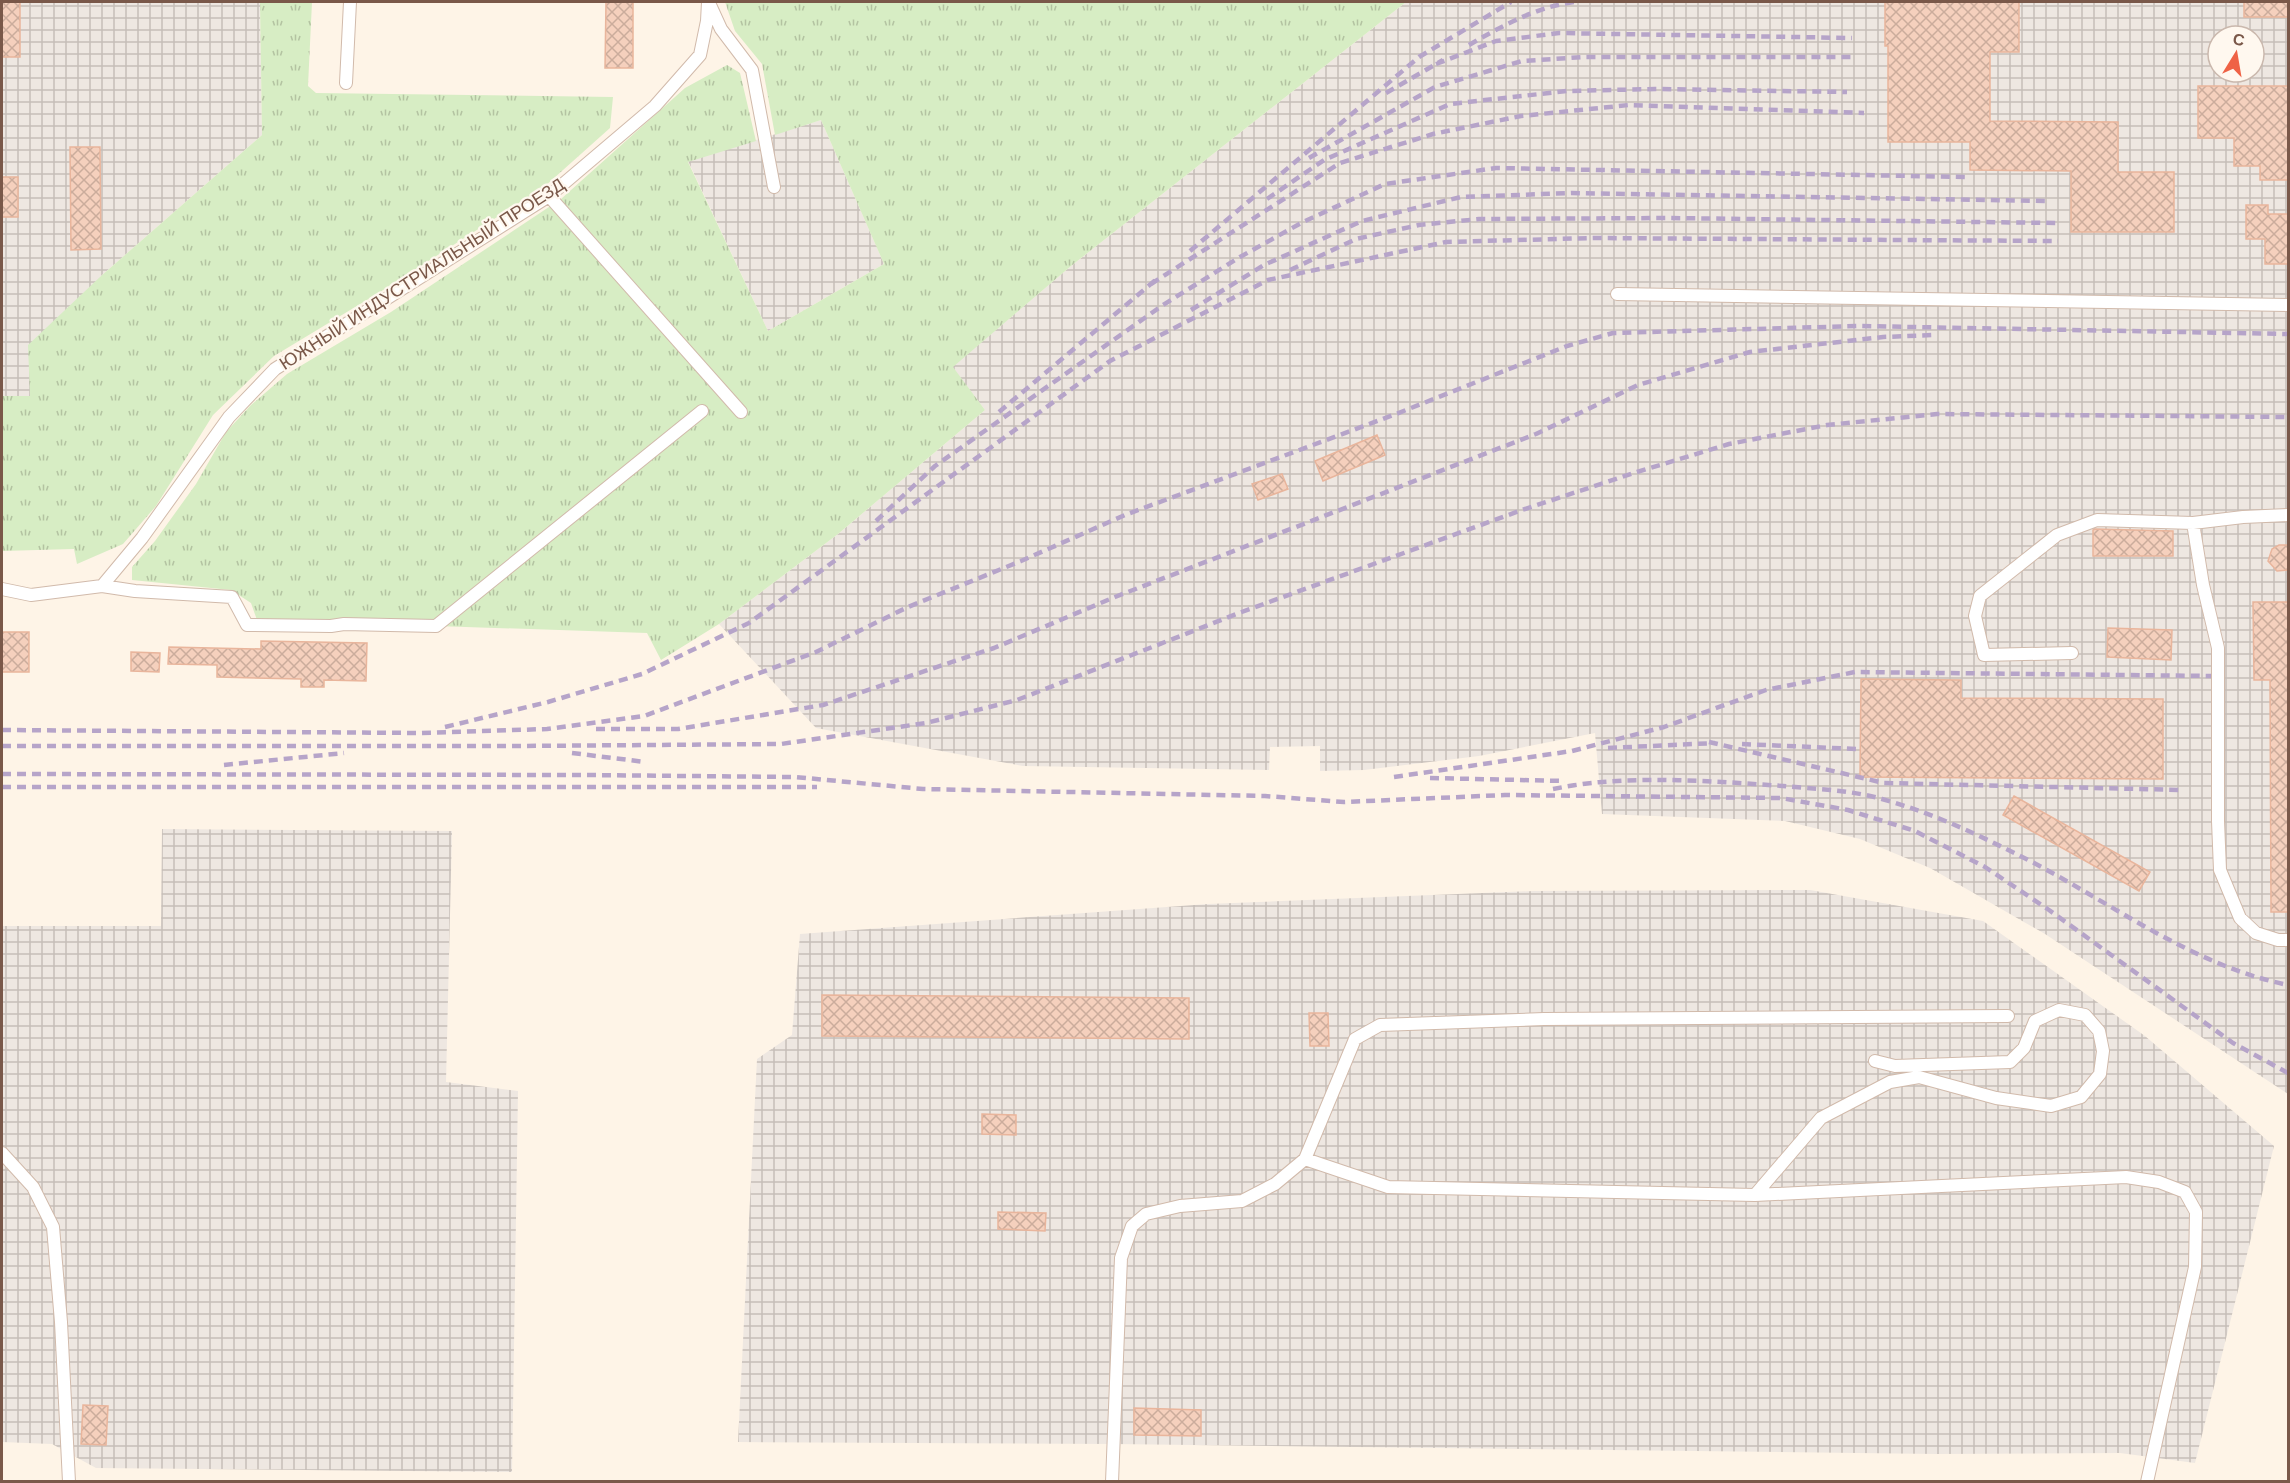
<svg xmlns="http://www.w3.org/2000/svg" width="2290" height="1483" font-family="Arial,sans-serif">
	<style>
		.industrial { fill: url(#industrial-grid); fill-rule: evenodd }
		.grass { fill: url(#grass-tufts) }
		.building { fill: url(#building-cross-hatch); stroke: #e9b59c; stroke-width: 1.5 }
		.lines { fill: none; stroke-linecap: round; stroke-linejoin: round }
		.service-casing { stroke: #d1baab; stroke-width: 14 }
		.service { stroke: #fff; stroke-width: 12 }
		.rail { stroke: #b6a4c9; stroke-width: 4.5; stroke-dasharray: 9 6; stroke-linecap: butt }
		.labels { text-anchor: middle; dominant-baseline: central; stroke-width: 4.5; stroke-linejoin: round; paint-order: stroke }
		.street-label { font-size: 18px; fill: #7a5849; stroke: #fff8ef }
	</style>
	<defs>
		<pattern id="industrial-grid" width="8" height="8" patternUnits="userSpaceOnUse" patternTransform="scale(1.5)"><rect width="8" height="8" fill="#eee7e1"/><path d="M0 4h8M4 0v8" fill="none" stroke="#c6beb8"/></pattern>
		<pattern id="grass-tufts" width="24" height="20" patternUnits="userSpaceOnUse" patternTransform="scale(1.5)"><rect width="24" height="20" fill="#d7edc4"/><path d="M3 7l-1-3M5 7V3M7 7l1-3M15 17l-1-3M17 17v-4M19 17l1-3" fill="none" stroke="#b3c3a1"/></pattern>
		<pattern id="building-cross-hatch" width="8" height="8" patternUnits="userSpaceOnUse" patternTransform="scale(1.5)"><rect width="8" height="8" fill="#f5d0bd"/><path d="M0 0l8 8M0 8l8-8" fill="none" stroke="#cbac9c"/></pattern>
	</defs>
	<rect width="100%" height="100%" fill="#fef4e7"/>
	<!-- industrial -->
	<path class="industrial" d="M2 2H260L262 135 101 276 30 396H2Z
		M1406 2H2288V1094L2045 934 1930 868 1860 839 1785 821 1602 814 1595 733 1479 756 1364 770 1320 771V746L1270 747 1269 770 1023 766 816 728 719 624 838 534 985 410 952 367 1071 266ZM2218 36H2254V72H2218Z
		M821 120 884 264 768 331 688 161Z
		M162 829 452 831 446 1082 518 1091 512 1472 96 1468 52 1444 2 1442V926H161Z
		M1810 890 1983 921 2145 1036 2274 1146 2195 1463 2120 1453 1937 1454 1113 1444 738 1442 757 1059 792 1035 800 934 1208 904 1534 891Z"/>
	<!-- grass -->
	<path class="grass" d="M260 2H312L308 86 316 93 613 97 610 128 544 187 380 292 274 356 213 415 156 506 123 544 77 564 74 549 2 551V396H30L28 345 101 276 262 135Z
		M725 2H1406L1071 266 953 367 985 410 838 534 719 624 661 660 647 633 257 620 251 603 231 590 132 580V567L155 541 196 484 226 432 251 405 287 374 391 312 561 199 685 88 727 65 740 73 756 141 688 162 768 331 884 264 821 120 775 135 762 64 735 31Z"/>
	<!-- building -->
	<path class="building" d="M2 2H20V57H2Z
		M606 2H633V68H605Z
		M1885 2H2019V52H1990V121L2118 122V172H2174V232H2071V171L1970 170V142H1888V46H1885Z
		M2244 2H2289V17H2244Z
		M2198 86H2289V180H2260V166H2234V138H2198Z
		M70 147H100L101 249 71 250Z
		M2 177H18V217H2Z
		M2246 205H2268V214H2289V264H2265V239H2246Z
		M1377 435 1385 455 1323 481 1315 461Z
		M1282 474 1288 489 1258 500 1252 484Z
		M2095 529 2173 531V556H2093V530Z
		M2279 545H2289V570L2277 571 2268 561 2272 549Z
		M2253 602H2289V912H2271L2270 680H2254Z
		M2108 628 2172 630 2171 660 2107 657Z
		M2 632H29V672H2Z
		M261 641 367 643 366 681 324 680V687H301V679L217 677V665L168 664 169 647 261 649Z
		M131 652 160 653 159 672 131 671Z
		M1861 679 1961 680V698L2163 699V779L1860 777Z
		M2014 796 2150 872 2139 891 2003 815Z
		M822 995 1189 998V1039L822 1036Z
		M1309 1013H1328L1329 1046H1310Z
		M982 1114 1016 1115V1135L982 1134Z
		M998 1212 1046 1213 1045 1231 998 1229Z
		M83 1405 108 1406 106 1445 81 1444Z
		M1134 1408 1201 1410V1436L1134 1435Z"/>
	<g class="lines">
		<!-- service casing -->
		<g class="service-casing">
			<path id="service" d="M710 5 721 29 752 70 774 187
				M346 83 350 2
				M549 196 741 412
				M1617 294 2288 305
				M2193 523 2203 585 2218 648V821L2220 870 2240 918 2256 933 2278 940H2288
				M102 586 135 591 232 597 247 625 331 626 344 624 436 626 702 411
				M2 589 31 595 102 586 142 538 229 417 275 369 549 196 655 106 700 55 707 21 708 2
				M2072 653 1984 655 1975 616 1980 596 2057 535 2097 520 2193 523 2243 517 2288 515
				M2 1153 33 1187 53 1227 61 1322 69 1482
				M1305 1159 1388 1187 1755 1195 2126 1177 2159 1182 2185 1192 2196 1212 2195 1267 2147 1482
				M1755 1195 1821 1118 1890 1082 1919 1077 1996 1098 2051 1106 2081 1097 2100 1074 2103 1051 2099 1031 2085 1015 2059 1010 2035 1021 2024 1048 2010 1062 1895 1066 1875 1061
				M1112 1482 1121 1258 1132 1226 1146 1214 1180 1206 1242 1201 1275 1184 1305 1159 1355 1039 1380 1025 1544 1019 2008 1016"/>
		</g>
		<!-- service -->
		<use href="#service" class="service"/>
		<!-- rail -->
		<path class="rail" d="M1469 45C1502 26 1536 7 1574 2
			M1436 64 1496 41 1559 33 1852 38
			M1386 93 1443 60
			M1309 158 1435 87 1522 61 1585 57H1853
			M1267 199 1324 160 1450 104 1567 91 1655 89 1847 92
			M1190 251 1419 57 1511 2
			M1290 270 1356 239 1419 225 1479 219 1668 218 2058 223
			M1151 284 1340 163 1433 134 1521 116 1629 105 1864 113
			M1191 310 1264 265 1362 221 1461 197 1572 193 2045 201
			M999 412 1158 278
			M876 521 935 466 1163 305 1240 257 1303 222 1385 184 1496 168 1965 177
			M445 727 548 702 642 674 749 623 1110 361 1268 280 1446 242 1593 238 2058 241
			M596 729H678L823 705 994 648 1115 597 1536 434 1638 385 1750 352 1883 337 1934 335
			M2 730 420 733 547 729 644 716 816 652 908 607 1021 561 1125 515 1396 414 1567 346 1613 333 1859 326 2288 334
			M1709 742 1884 783 2182 790
			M1742 744 1857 749
			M2 746H519L781 744 926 723 1017 700 1239 613 1522 510 1637 472 1729 444 1827 425 1937 414 2288 417
			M1608 748 1715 743
			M572 753 645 762
			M224 765 344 753
			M2 774 584 775 795 777 923 789 1265 796 1344 802 1505 795 1781 798 1848 810 1915 831 1985 867 2049 910 2233 1043 2288 1073
			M1394 777 1572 751 1664 727 1766 690 1855 672 2211 676
			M1430 778 1565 781
			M2 787H817
			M1553 789C1569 786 1586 783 1602 782 1662 777 1724 782 1783 786 1815 789 1851 790 1882 799 1936 814 1983 837 2032 862 2116 906 2194 966 2288 985"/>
	</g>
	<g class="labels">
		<!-- street labels -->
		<g class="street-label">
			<text transform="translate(422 274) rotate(-33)">ЮЖНЫЙ ИНДУСТРИАЛЬНЫЙ ПРОЕЗД</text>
		</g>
	</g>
	<!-- border -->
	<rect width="2290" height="1483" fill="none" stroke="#7a5849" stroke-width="6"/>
	<!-- north arrow -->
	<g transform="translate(2236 54) rotate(11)"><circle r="28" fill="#fff8ef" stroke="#cab8ad" stroke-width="1.5"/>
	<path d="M0-4.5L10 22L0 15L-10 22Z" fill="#ef6245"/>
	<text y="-9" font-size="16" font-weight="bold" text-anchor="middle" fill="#7a5849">С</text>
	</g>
</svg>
